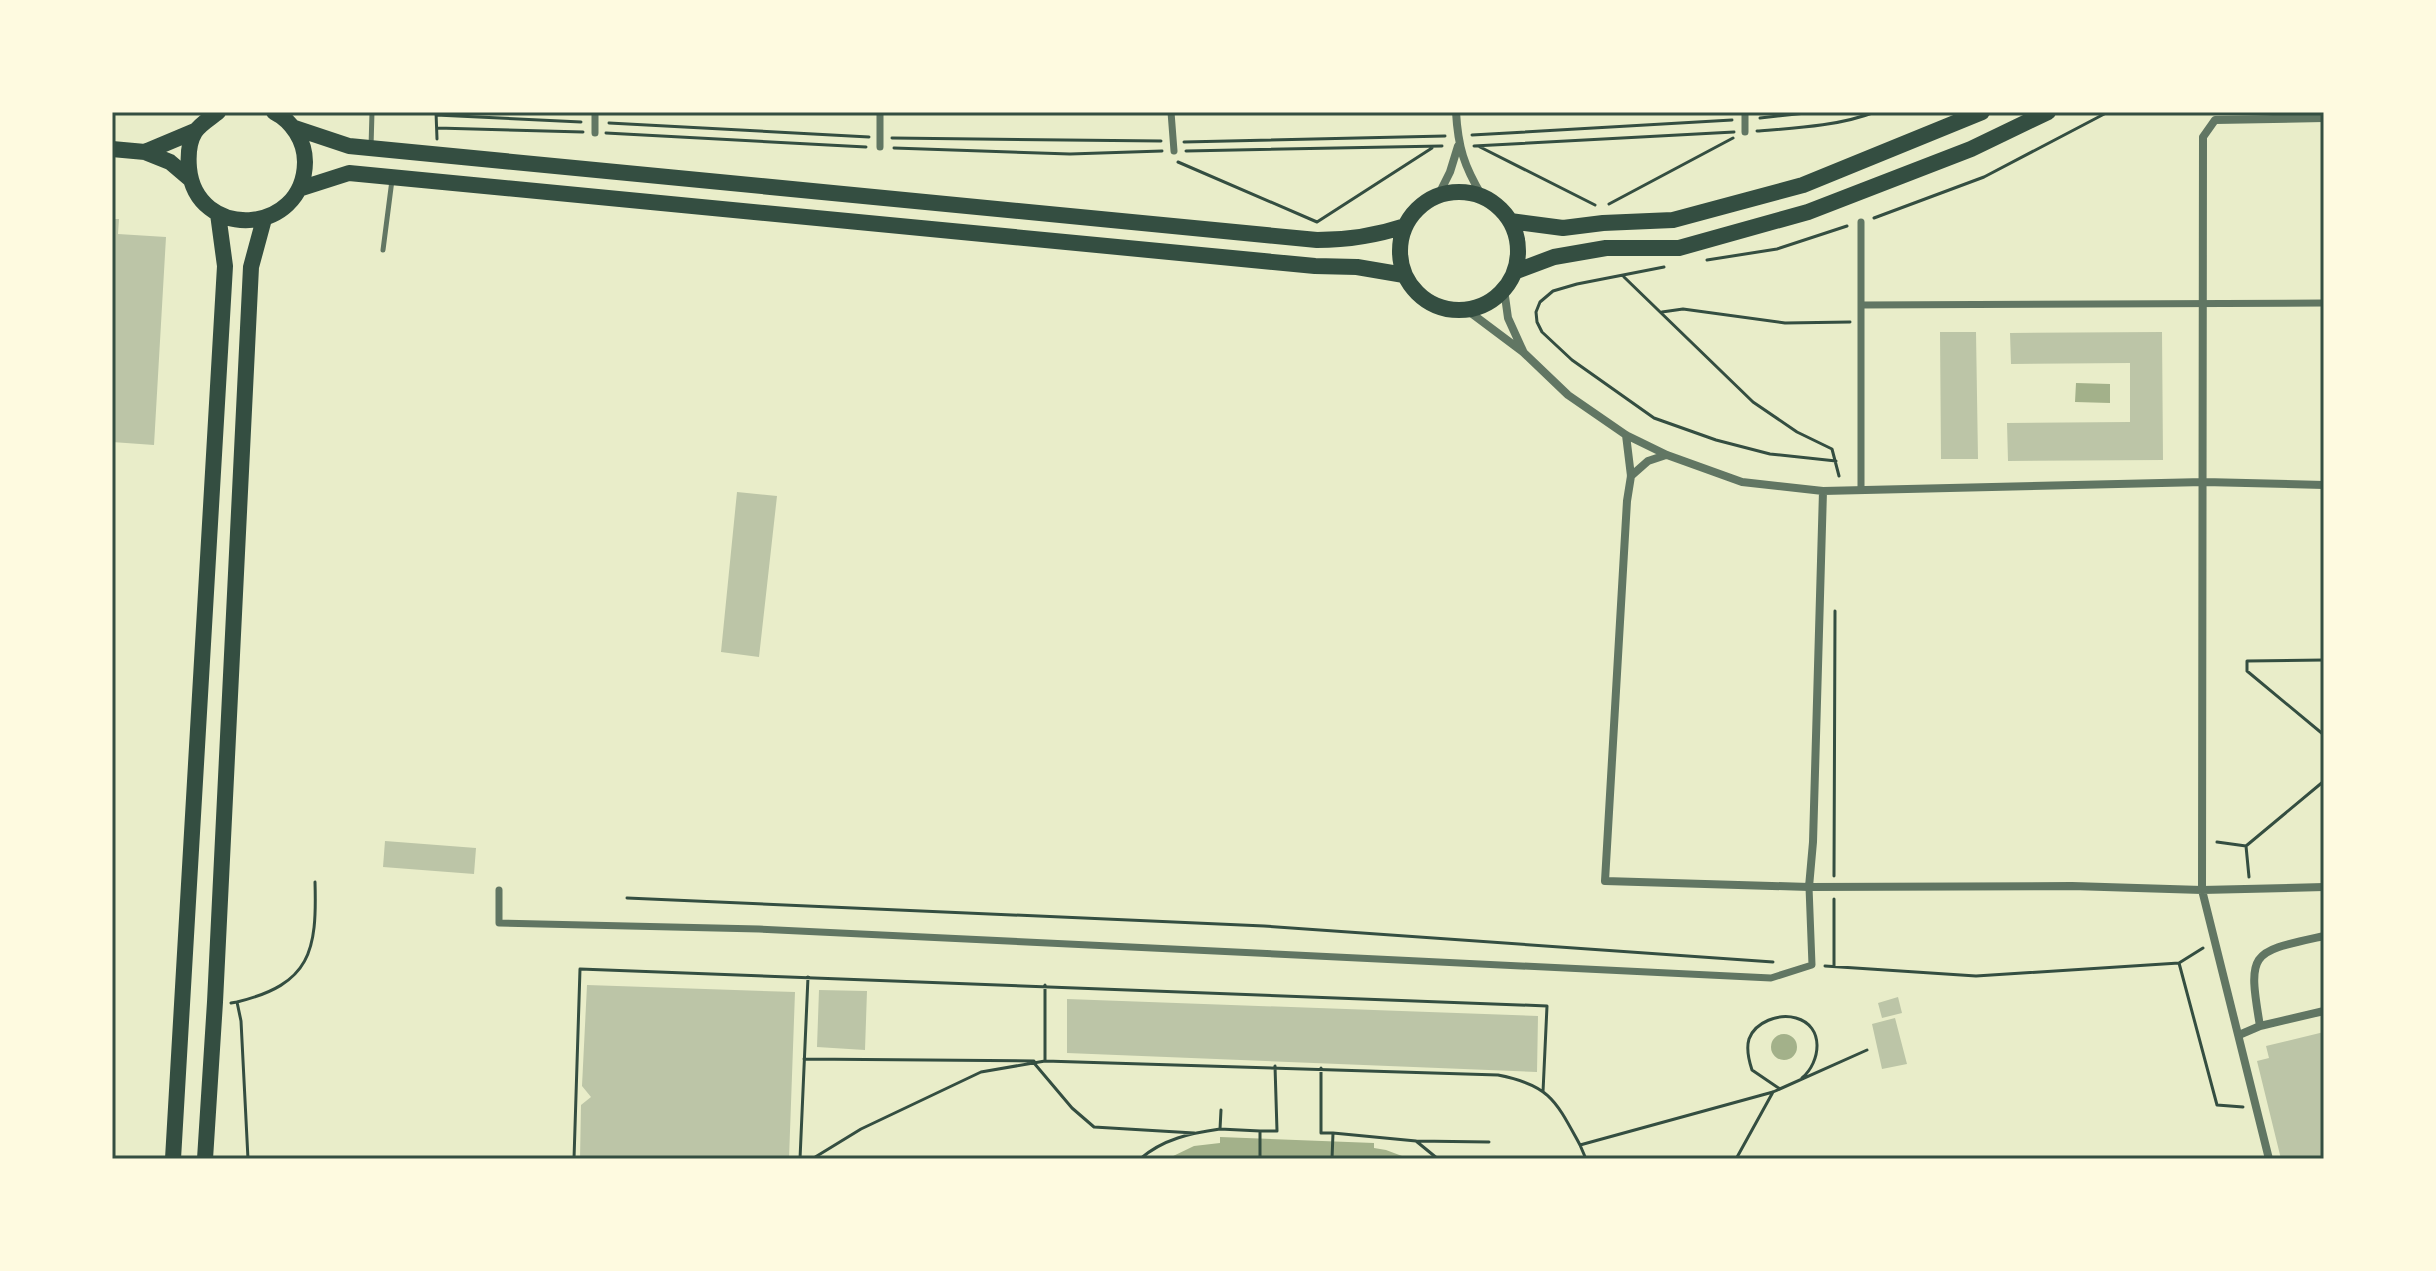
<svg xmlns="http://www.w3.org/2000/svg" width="2436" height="1271" font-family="'IBM Plex Sans',sans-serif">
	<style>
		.water { fill: #a3b18a }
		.building { fill: #bcc5a7 }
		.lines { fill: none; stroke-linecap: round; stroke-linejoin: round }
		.path { stroke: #344e41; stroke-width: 3 }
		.service { stroke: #617663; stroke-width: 5 }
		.pedestrian { stroke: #617663; stroke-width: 7 }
		.minor { stroke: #617663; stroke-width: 8 }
		.primary { stroke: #344e41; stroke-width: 16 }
		.neatline { fill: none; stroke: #344e41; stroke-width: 3 }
	</style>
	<rect width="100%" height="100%" fill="#e9edc9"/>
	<!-- water -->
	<path class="water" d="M2076 383 2110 384V403L2075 402Z
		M1771 1047a13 13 0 1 1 26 0a13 13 0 1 1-26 0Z
		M1220 1137 1374 1143V1148L1386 1150 1410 1159H1167L1194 1146 1220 1143Z"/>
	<!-- building -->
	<path class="building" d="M112 219H119L118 234 166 237 154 445 112 442Z
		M1940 332H1976L1978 459H1941Z
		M2162 332 2163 460 2008 461 2007 423 2130 422V363L2011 364 2010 333Z
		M737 492 777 496 759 657 721 652Z
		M385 841 476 848 474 874 383 867Z
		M587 985 795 992 789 1159H580L581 1105 591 1097 582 1086Z
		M819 990 867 991 865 1050 817 1047Z
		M1898 997 1902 1013 1882 1018 1878 1003Z
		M1067 999 1538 1016 1537 1072 1067 1053Z
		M1895 1018 1907 1064 1882 1069 1872 1024Z
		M2324 1032V1159H2281L2257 1061 2269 1058 2266 1046Z"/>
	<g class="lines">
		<!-- path -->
		<path class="path" d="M436 112 437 139
			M436 115 581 122
			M1760 118 1815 112
			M609 123 869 137
			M437 128 583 132
			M1757 131C1796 128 1839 126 1875 112
			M606 133 866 147
			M1472 135 1732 120
			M892 138 1161 141
			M1184 142 1445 136
			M1474 146 1734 132
			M1480 147 1595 205
			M894 148 1070 154 1162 151
			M1186 151 1442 146
			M1178 162 1317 222 1432 148
			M1609 204 1733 138
			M1874 218 1984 177 2108 112
			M1707 260 1777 249 1847 226
			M1664 267 1577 284 1553 291 1540 302 1536 312 1537 322 1542 332 1572 360 1654 418 1716 440 1770 454 1836 461
			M1624 277 1753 402 1797 432 1832 449 1839 476
			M1662 312 1683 309 1785 323 1850 322
			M2324 660 2247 661V671L2324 735
			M2217 842 2246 846 2249 877
			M2246 846 2324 781
			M1834 876 1835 611
			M627 898 1264 926 1773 962
			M2179 963 2203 948
			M1825 966 1976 976 2179 963 2217 1105 2243 1107
			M1834 966V899
			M1045 985V1061L1498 1075C1550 1085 1556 1101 1580 1145
			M237 1002C311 984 317 951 315 882
			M231 1003 237 1002 241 1021 248 1159
			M804 1059 1034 1061
			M1034 1063 1072 1108 1094 1127 1194 1133
			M1321 1068V1133H1333L1332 1159
			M1780 1089 1752 1070C1749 1061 1746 1049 1749 1039 1755 1022 1779 1013 1796 1018 1825 1026 1821 1062 1802 1078
			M1221 1110 1220 1129 1260 1131
			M1333 1133 1416 1141 1438 1159
			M1416 1141 1489 1142
			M574 1159 580 969 1547 1006 1543 1092
			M800 1159 808 977
			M812 1159 861 1129 981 1072 1045 1061
			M1140 1159C1163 1139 1191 1133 1220 1129
			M1260 1159V1131H1277L1275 1066
			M1586 1159 1580 1145 1773 1092 1867 1050
			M1736 1159 1773 1092"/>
		<!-- service -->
		<path class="service" d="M371 147 372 112
			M383 250 392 180"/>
		<!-- pedestrian -->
		<path class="pedestrian" d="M880 112V147
			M1171 112 1174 151
			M1745 132V112
			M595 133V112
			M1861 305 2324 303
			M1861 489V222
			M499 890V923L759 929 1771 978 1812 965 1809 887"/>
		<!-- minor -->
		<path class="minor" d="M1456 112C1458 147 1464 166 1482 196
			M1438 196 1450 172 1458 146
			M1504 289 1508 318 1523 351
			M1467 310 1523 352 1568 395 1626 435 1667 455 1742 482 1823 491 2204 482 2324 485
			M1626 435 1631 476 1627 501 1605 881 1809 887 2072 886 2202 890 2324 887
			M1631 476 1648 461 1666 455
			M1809 887 1813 842 1823 491
			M2324 936C2251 952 2247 950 2260 1026L2324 1011
			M2239 1035 2260 1026
			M2269 1159 2202 890 2203 137 2215 120 2324 118"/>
		<!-- primary -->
		<path class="primary" d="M218 112C211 118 200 124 195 132 188 143 188 156 189 168 196 241 304 236 305 162 305 141 292 121 274 112
			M292 127 349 146 1317 240C1349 240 1375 236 1405 226
			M112 149 145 152 195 131
			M145 152 170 162 190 179
			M299 189 349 173 1315 266 1357 267 1404 275
			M1400 251a59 59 0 1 1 118 0a59 59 0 1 1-118 0Z
			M1510 221 1563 228 1603 223 1673 220 1803 185 1982 112
			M1514 272 1554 257 1606 248H1679L1808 212 1971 149 2048 112
			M173 1159 225 266 218 214
			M205 1159 215 1002 251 267 264 219"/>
	</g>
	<!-- border -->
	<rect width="2436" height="1271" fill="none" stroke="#fefae0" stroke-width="228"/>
	<rect x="114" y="114" width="2208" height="1043" class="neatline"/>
</svg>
